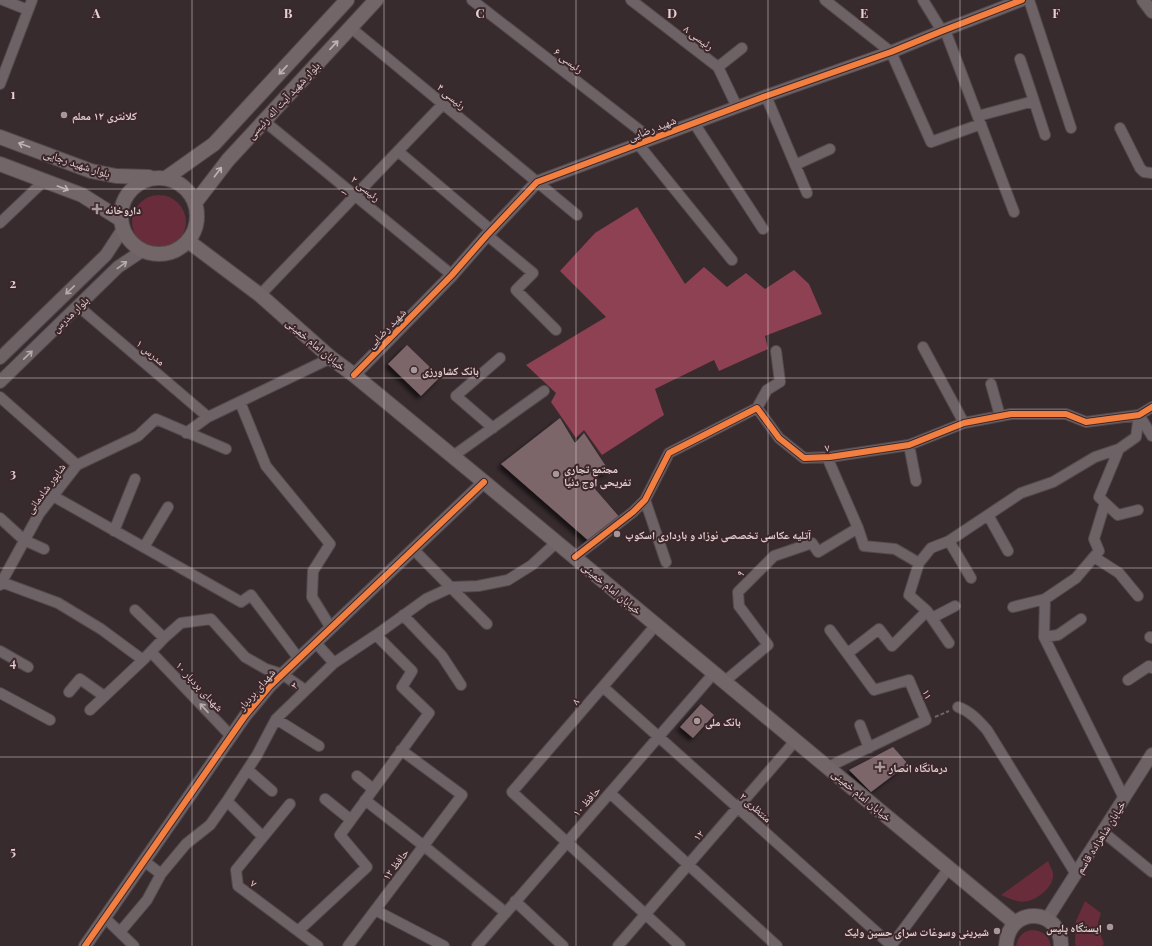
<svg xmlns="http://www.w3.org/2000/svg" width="1152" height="946" font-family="'Playfair Display','Noto Naskh Arabic',serif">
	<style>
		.green { fill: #682c3b }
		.forest { fill: #8e4153 }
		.building { fill: #7d666b; filter: url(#shadow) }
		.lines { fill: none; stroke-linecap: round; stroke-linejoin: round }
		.minor-casing { stroke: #544a4c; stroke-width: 12 }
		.tertiary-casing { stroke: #544a4c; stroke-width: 14 }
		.secondary-casing { stroke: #544a4c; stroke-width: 16 }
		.path { stroke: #6d6567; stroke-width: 2; stroke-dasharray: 4 2; stroke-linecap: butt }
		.minor { stroke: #6d6265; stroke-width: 10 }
		.tertiary { stroke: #6d6265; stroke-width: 12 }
		.secondary { stroke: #736669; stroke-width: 14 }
		.cycleway-casing { stroke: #3c262a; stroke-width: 8 }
		.cycleway { stroke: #f27e40; stroke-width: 6 }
		.oneway { stroke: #c0b2b4 }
		.oneway2 { stroke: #b8abad }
		.grid { fill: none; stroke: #e1d2d4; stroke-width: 1; stroke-opacity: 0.55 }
		.poi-dot { fill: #a6989a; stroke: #3c262a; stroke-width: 1.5 }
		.labels { text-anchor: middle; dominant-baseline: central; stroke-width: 4; stroke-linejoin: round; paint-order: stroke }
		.street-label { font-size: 11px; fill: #e1d2d4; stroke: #3c262a }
		.poi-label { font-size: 11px; font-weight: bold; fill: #e1d2d4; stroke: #3c262a; text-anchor: start }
		.grid-label { font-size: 13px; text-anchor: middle; font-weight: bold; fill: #e1d2d4; stroke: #3c262a; stroke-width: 4; stroke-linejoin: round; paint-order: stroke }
	</style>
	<defs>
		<filter id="shadow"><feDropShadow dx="-3.5" dy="3.5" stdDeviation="2" flood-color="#0009"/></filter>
	</defs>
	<rect width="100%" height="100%" fill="#372b2e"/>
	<!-- green -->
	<path class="green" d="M132 222a27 27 0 1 1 54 0a27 27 0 1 1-54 0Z
		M1048 861C1049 864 1052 869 1053 873 1055 885 1039 899 1028 901 1019 904 1009 898 1001 895Z
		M1085 901 1101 913 1098 923 1100 933 1104 944 1102 946H1076L1075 943 1076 921Z
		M1031 930C1042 930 1049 935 1051 946H1016C1018 937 1022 932 1031 930Z"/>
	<!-- forest -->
	<path class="forest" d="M637 207 685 284 704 267 727 287 746 273 765 289 794 270 809 284 822 314 765 336 768 349 719 371 714 360 655 389 664 415 602 455 584 430 576 438 551 402 556 393 526 365 606 317 560 271 595 233Z"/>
	<!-- building -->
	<path class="building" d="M407 345 440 377 421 396 388 364Z
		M560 418 575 443 584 433 609 471 596 476 595 489 622 520 590 542 501 464Z
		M701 704 714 715 693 738 680 727Z
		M893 747 908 764 871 792 849 770Z"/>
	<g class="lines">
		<!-- minor casing -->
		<g class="minor-casing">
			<path id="minor" d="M3 0 28 10
				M472 0 651 139
				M631 0 718 67 737 107
				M825 0 891 52 931 142 981 124
				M923 0 942 31
				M1029 0 1071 128
				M351 28 577 215
				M945 30 1014 212
				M718 67 742 48
				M0 84 32 0
				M766 96 807 193
				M1034 101 1045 135
				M978 116 1034 101 1020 59
				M264 121 452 275
				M694 123 763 229
				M1120 128 1140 168 1144 172 1152 173
				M638 144 732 260
				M399 152 491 230
				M795 165 830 149
				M0 223 44 181
				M487 235 533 273 516 290 556 330
				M260 295 443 104
				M78 306 208 417
				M923 347 964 423
				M991 384 1000 416
				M0 397 77 465
				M240 402 266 466 330 544 313 571 312 597 331 628
				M757 408 767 390 780 382 776 351
				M1139 415 1152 436
				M493 428 456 396 500 358
				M186 433 208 417 331 358
				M909 445 916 481
				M1119 449 1099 497 1105 503 1094 539 1099 551 1076 578 1045 599 1044 637 1124 798
				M453 456 544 391
				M827 457 858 528 864 546 895 549 919 563 931 548 949 541 1021 493 1053 482 1095 457 1119 449 1136 437 1139 415
				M53 496 241 602 251 595 299 659
				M645 500 666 562
				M1105 503 1118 515 1138 510
				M988 515 1008 551
				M0 518 24 540 44 549
				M114 531 135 479
				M949 541 971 578
				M144 547 168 507
				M413 549 487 624
				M575 557 633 512 645 500 669 453 757 408 779 438 804 458 830 457 909 445 964 423 1011 414H1066L1086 422 1139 415 1152 407
				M1094 557 1119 573 1138 596
				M0 581 1 582 58 603 101 629 143 660
				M0 585 39 514 77 465 138 436 156 419 226 449
				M1013 607 1045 599
				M135 610 164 638
				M927 611 949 643
				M403 615 442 656 461 685
				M932 618 955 606
				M656 625 512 792 680 946
				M1044 637 1058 635 1081 619
				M1150 637 1152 638
				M316 643 334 663
				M0 651 28 667
				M151 652 231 736
				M848 653 879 629 892 646 927 611 909 595 919 563
				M1128 680 1149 666 1152 668
				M725 681 768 645 739 606 738 592 774 556 812 543 818 552 858 528
				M603 687 892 946
				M69 692 80 679 104 696
				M0 693 50 720
				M958 707C970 711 978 720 987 730L1076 874
				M90 710 143 660 164 638 181 623 211 619 245 657 266 669 282 674 305 690
				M276 719 319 746
				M860 725 869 748
				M828 767 926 720 909 680 874 690 830 630
				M248 770 272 791
				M357 776 373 789
				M610 793 777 946
				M325 799 351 820
				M365 800 424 846 506 913
				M227 801 263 837
				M290 804 236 870 238 886 318 946
				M1103 832 1152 872
				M144 861 161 874
				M515 901 563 946
				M375 910 444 946
				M105 918 134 946
				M298 931 367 867 340 835 429 713 402 687 412 671 376 635
				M120 932 147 900 161 874 186 844 210 825 227 801 257 755 276 719 334 663 376 635 426 599 452 587 478 586 508 580 532 565 557 542
				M348 946 462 795 401 750
				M477 946 714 673
				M618 946 796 740
				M891 946 949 868"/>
		</g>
		<!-- tertiary casing -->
		<g class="tertiary-casing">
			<path id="tertiary" d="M1143 0 1152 12
				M0 358 106 255 123 229
				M354 375 452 275 487 235 537 182 766 96 891 52 942 31 1022 0
				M0 382 118 267 142 251
				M1047 919 1152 754
				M85 946 245 716 270 686 484 482"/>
		</g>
		<!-- secondary casing -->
		<g class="secondary-casing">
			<path id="secondary" d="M0 137 91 171 116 176 149 177
				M0 164 82 195 120 219
				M121 216a38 38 0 1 1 76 0a38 38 0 1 1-76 0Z
				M166 178 214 144 347 0
				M195 203 228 160 376 0
				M188 241 260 295 331 358 354 375 484 482 1015 923
				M1006 946C1008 904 1062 908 1061 946"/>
		</g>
		<!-- path -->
		<path class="path" d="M935 717 949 711"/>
		<!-- minor -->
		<use href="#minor" class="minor"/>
		<!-- tertiary -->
		<use href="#tertiary" class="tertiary"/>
		<!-- secondary -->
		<use href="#secondary" class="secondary"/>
		<!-- cycleway casing -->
		<g class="cycleway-casing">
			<path id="cycleway" d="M354 375 452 275 487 235 537 182 766 96 891 52 942 31 1022 0
				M575 557 633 512 645 500 669 453 757 408 779 438 804 458 830 457 909 445 964 423 1011 414H1066L1086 422 1139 415 1152 407
				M85 946 245 716 270 686 484 482"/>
		</g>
		<!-- cycleway -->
		<use href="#cycleway" class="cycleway"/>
	</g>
	<!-- one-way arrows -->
	<defs><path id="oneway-shaft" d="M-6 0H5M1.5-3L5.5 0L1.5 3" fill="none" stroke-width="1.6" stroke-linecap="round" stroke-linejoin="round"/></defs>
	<g class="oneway">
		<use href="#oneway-shaft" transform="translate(334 45) rotate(-47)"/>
		<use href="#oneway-shaft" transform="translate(283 70) rotate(133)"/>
		<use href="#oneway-shaft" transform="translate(24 145) rotate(-160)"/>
		<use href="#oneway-shaft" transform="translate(218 172) rotate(-53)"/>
		<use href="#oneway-shaft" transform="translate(63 188) rotate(20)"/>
	</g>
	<g class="oneway2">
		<use href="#oneway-shaft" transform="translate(122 265) rotate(-36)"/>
		<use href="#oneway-shaft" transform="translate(70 290) rotate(136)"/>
		<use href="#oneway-shaft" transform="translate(28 355) rotate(-44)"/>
		<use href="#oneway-shaft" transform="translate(204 708) rotate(-133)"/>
	</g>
	<!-- grid -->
	<path class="grid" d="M192 0V946M384 0V946M576 0V946M768 0V946M960 0V946M0 189H1152M0 378H1152M0 568H1152M0 757H1152"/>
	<!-- markers -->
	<g class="poi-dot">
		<circle cx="64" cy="115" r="4"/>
		<path d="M95 203h4v4h4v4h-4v4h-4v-4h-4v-4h4z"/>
		<circle cx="414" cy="370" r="4"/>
		<circle cx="556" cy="474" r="4"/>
		<circle cx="617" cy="534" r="4"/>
		<circle cx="697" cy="721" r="4"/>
		<path d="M878 761h4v4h4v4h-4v4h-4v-4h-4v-4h4z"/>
		<circle cx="1110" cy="927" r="4"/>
		<circle cx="997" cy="931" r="4"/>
	</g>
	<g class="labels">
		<!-- street labels -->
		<g class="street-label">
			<text transform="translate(699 37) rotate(37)">رئیسی ۸</text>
			<text transform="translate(569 60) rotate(38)">رئیسی ۶</text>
			<text transform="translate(452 96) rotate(40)">رئیسی ۴</text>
			<text transform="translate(283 100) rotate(-47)">بلوار شهید آیت اله رئیسی</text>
			<text transform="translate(652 128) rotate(-21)">شهید رضایی</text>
			<text transform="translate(77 163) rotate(18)">بلوار شهید رجایی</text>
			<text transform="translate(366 188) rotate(39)">رئیسی ۲</text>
			<text transform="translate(343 192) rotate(-46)">۱</text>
			<text transform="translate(70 314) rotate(-44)">بلوار مدرس</text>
			<text transform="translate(386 328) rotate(-46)">شهید رضایی</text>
			<text transform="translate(316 344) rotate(40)">خیابان امام خمینی</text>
			<text transform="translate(151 352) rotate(40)">مدرس ۱</text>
			<text transform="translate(827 447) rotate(-5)">۷</text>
			<text transform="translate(45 488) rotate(-54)">شاپور شادمانی</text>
			<text transform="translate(740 573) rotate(-44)">۹</text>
			<text transform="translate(612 588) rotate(40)">خیابان امام خمینی</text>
			<text transform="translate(294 685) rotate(-44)">۳</text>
			<text transform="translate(200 686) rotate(47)">شهدای بردبار ۱۰</text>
			<text transform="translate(256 689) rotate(-49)">شهدای بردبار</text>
			<text transform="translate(928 694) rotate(67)">۱۱</text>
			<text transform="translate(575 701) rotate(-49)">۸</text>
			<text transform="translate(862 795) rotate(40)">خیابان امام خمینی</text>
			<text transform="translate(586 801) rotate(-49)">حافظ ۱۰</text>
			<text transform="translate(756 807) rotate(42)">منتظری ۲</text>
			<text transform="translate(698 835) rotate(-49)">۱۲</text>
			<text transform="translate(1100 837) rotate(-58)">خیابان شاهزاده قاسم</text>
			<text transform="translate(395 864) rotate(-53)">حافظ ۱۲</text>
			<text transform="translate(254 883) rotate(37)">۷</text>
		</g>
		<!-- poi labels -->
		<g class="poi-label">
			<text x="72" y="115">کلانتری ۱۲ معلم</text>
			<text x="105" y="209">داروخانه</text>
			<text x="422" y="370">بانک کشاورزی</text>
			<text x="564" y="468">مجتمع تجاری<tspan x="564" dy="13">تفریحی اوج دنیا</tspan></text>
			<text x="625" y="534">آتلیه عکاسی تخصصی نوزاد و بارداری اسکوپ</text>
			<text x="705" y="721">بانک ملی</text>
			<text x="889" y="767">درمانگاه انصار</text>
			<text x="1102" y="927" text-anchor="end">ایستگاه پلیس</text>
			<text x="989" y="931" text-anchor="end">شیرینی وسوغات سرای حسین ولیک</text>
		</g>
	</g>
	<g class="grid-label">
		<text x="96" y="18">A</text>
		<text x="288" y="18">B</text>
		<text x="480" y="18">C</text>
		<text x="672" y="18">D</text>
		<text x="864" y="18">E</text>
		<text x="1056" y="18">F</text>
		<text x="13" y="99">1</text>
		<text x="13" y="288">2</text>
		<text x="13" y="478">3</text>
		<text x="13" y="667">4</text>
		<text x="13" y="856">5</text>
	</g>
</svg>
